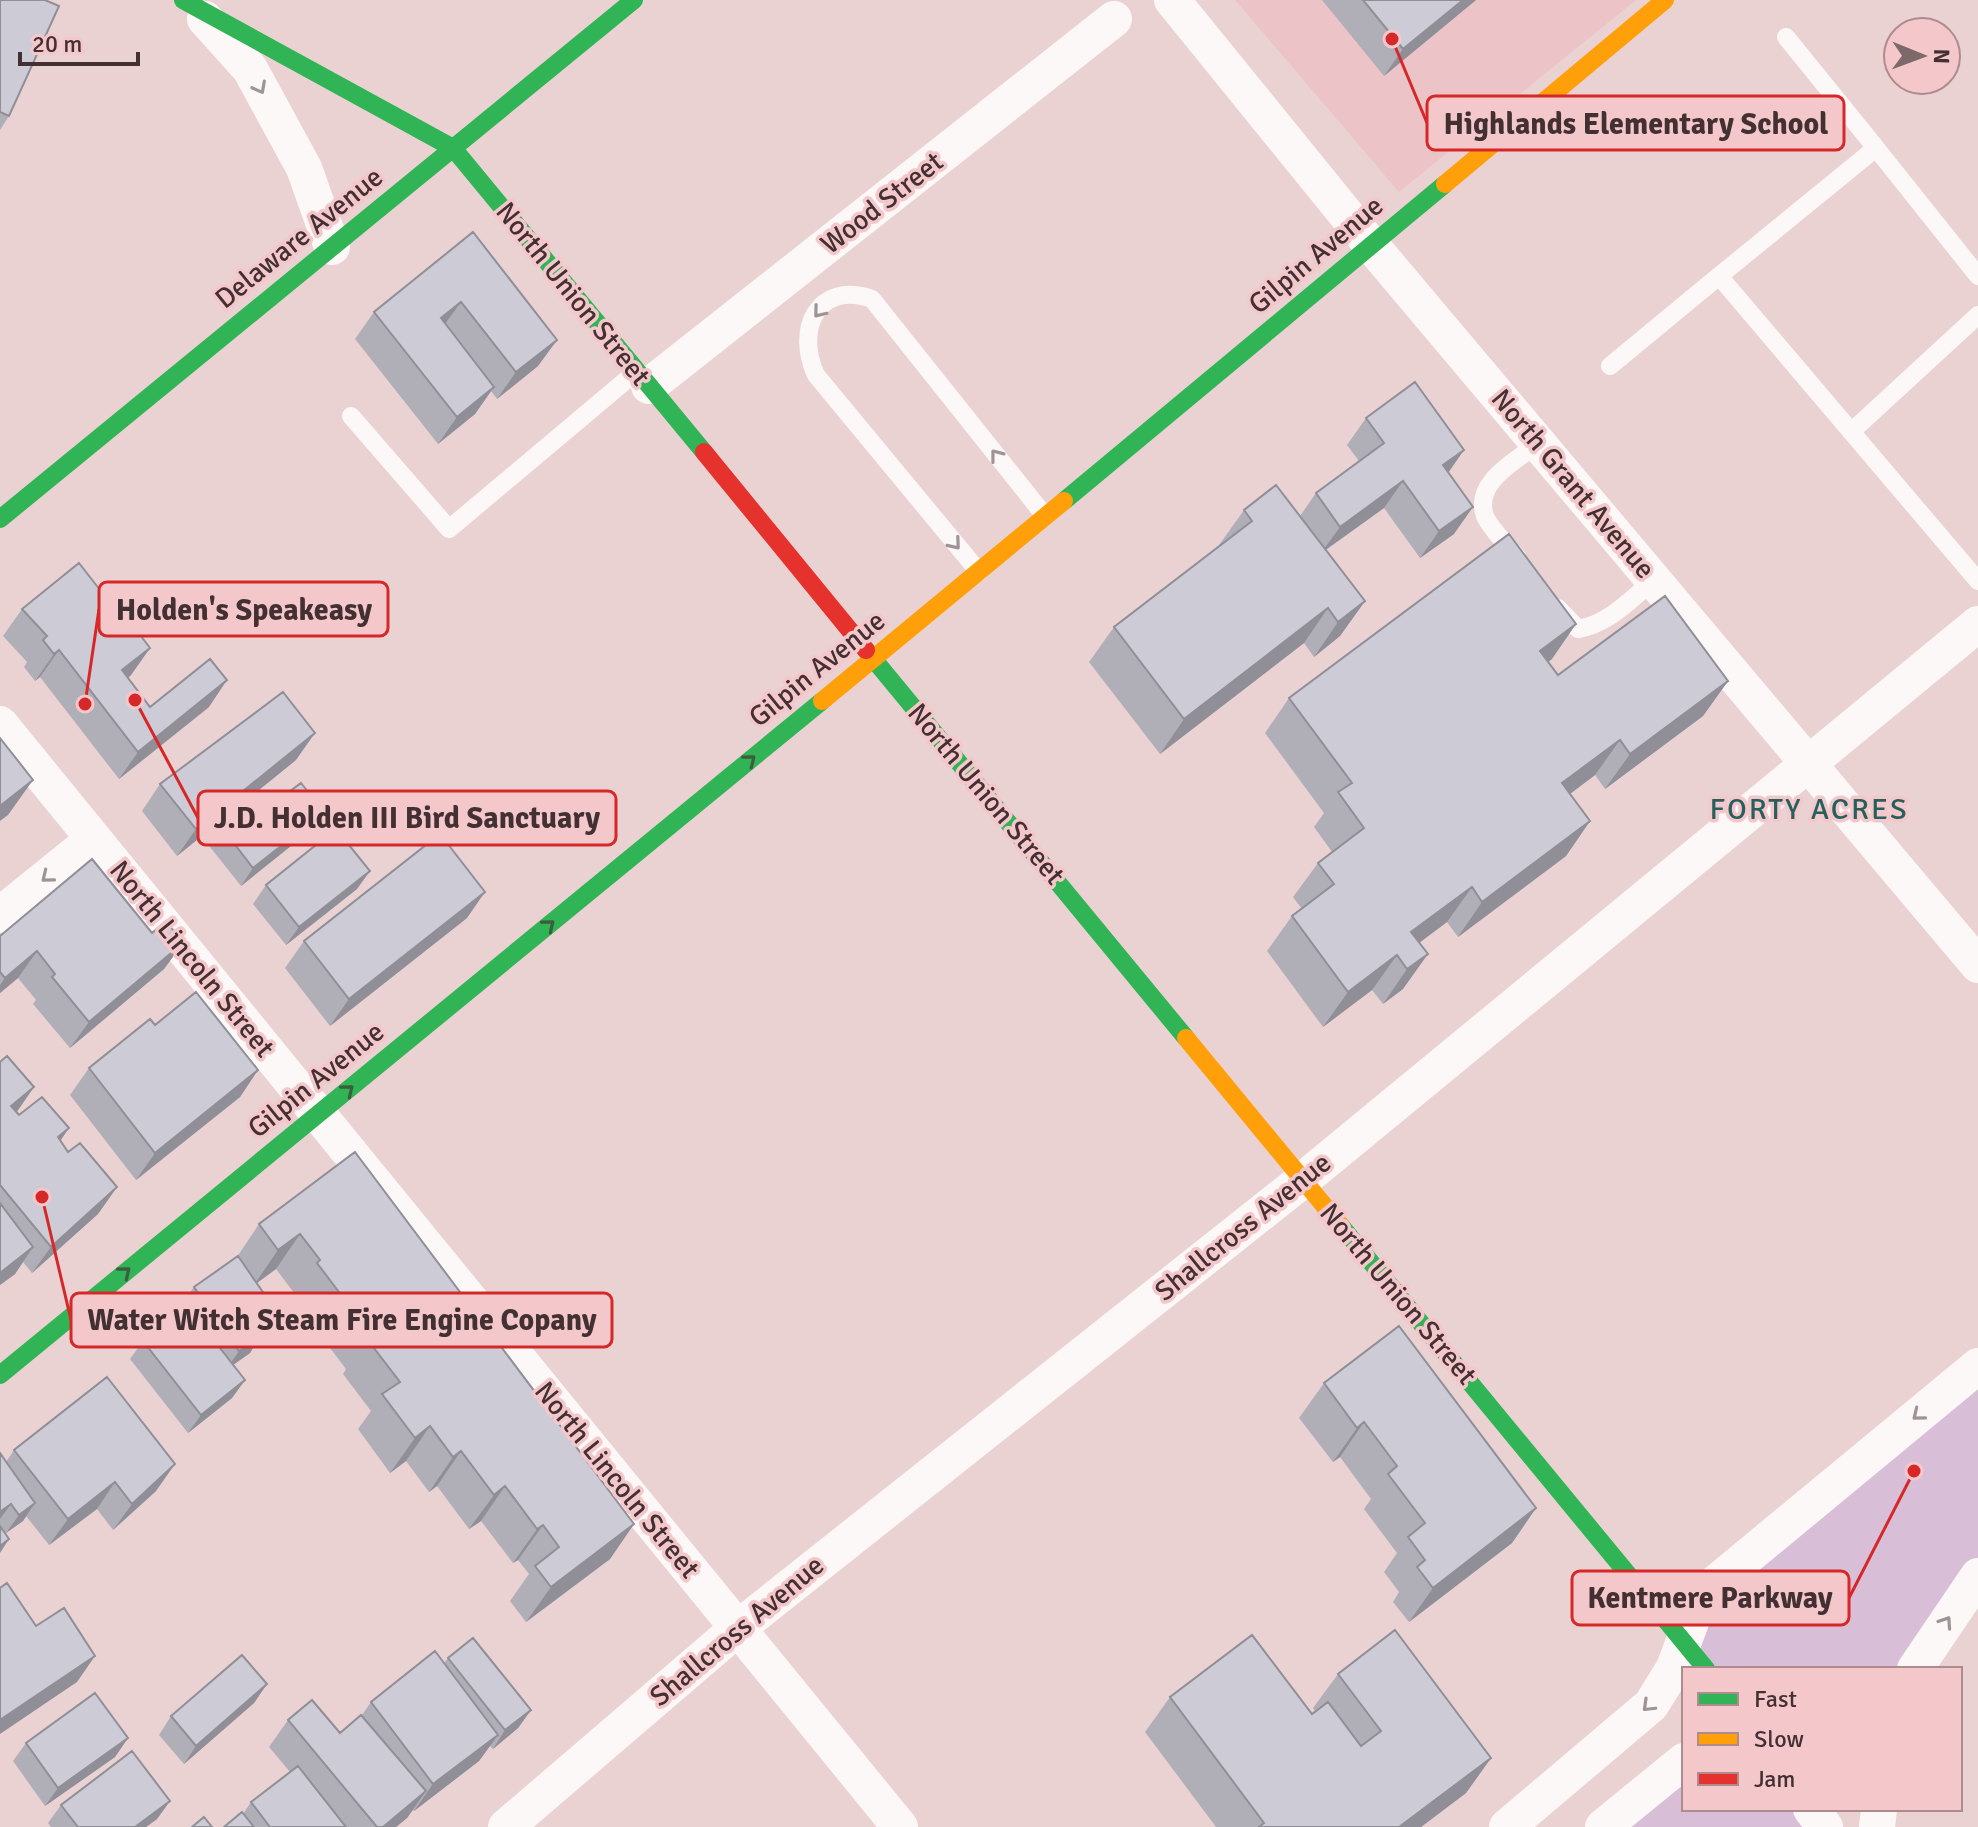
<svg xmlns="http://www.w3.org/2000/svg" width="1978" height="1827" font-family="Signika,sans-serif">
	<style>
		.built { fill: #ecc4c7 }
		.green { fill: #d9bed8 }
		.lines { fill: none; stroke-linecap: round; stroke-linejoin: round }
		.lane { stroke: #fcf8f8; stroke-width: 18 }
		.street { stroke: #fcf8f8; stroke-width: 36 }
		.fast { stroke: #30b455; stroke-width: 18 }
		.slow { stroke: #ff9f0a; stroke-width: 18 }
		.jam { stroke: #e5322d; stroke-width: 18 }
		.wall { fill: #b0afb8 }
		.shaded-wall { fill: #908e96 }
		.building { fill: #cdcbd6; stroke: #908e96; stroke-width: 2 }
		.oneway { stroke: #9f9495 }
		.oneway2 { stroke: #3c5e3e }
		.labels { text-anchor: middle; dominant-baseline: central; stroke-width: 7; stroke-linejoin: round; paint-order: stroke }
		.street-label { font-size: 28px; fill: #423032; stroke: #f4c7cb }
		.neighbourhood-label { font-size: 30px; letter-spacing: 2px; fill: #26605e; stroke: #f4c7cb }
		.leader { fill: none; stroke: #d62828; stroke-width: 3 }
		.callout-dot { fill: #d62828; stroke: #f4c7cb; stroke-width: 3 }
		.callout { fill: #f4c7cb; stroke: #d62828; stroke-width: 3 }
		.callout-label { font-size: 30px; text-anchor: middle; font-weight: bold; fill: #423032 }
	</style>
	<rect width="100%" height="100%" fill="#ead2d3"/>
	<!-- built -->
	<path class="built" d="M1235 0H1636L1399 192Z"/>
	<!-- green -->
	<path class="green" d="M1978 1366V1576L1915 1669H1706L1692 1612Z
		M1684 1761V1809H1811L1825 1827H1604Z"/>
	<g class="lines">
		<!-- lane -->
		<path class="lane" d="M1786 37 1876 148 1719 276 1978 581
			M1876 148 1978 276
			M1610 366 1719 276
			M351 416 449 529 637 371
			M1851 432 1978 315
			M1517 557C1508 545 1491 530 1485 516 1473 482 1517 460 1539 443
			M979 572 816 375C795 330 817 280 872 299L1045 516
			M1558 608 1578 629C1609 624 1631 599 1654 580"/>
		<!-- street -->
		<path class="street" d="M1172 0 1371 245 1978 965
			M205 19 250 69 304 168 332 247
			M649 386 1114 19
			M0 724 900 1827
			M0 915 94 839
			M1915 1669 1978 1576
			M1811 1809 1825 1827
			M506 1827 738 1628 1304 1179 1978 624
			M1507 1827 1651 1705 1674 1668 1701 1595 1978 1366
			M1603 1827 1684 1761
			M1877 1827 1879 1809"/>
		<!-- fast -->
		<path class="fast" d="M183 0 453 148 704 452
			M1064 501 1445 184
			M0 519 634 0
			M866 650 1186 1038
			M1341 1226 1706 1669
			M0 1375 822 701"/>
		<!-- slow -->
		<path class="slow" d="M1445 184 1665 0
			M822 701 1064 501
			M1186 1038 1341 1226"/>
		<!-- jam -->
		<path class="jam" d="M704 452 866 650"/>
	</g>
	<!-- wall -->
	<path class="wall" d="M0 0 9 116 0 130Z
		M1322 0H1476L1384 76Z
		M473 232 557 340 538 366 497 399 491 391 475 414 438 444 355 339 374 312Z
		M1366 418 1448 473 1454 534 1420 558 1384 508 1326 550 1365 601 1340 636 1314 657 1304 643 1160 754 1089 662 1114 627 1220 546 1219 545 1244 510 1300 516 1316 493 1359 461 1347 445Z
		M22 609 128 626 150 648 131 675 128 678 150 707H209L119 779 40 677 35 681 24 667 27 662 3 636Z
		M1552 659 1548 662 1558 675 1728 681 1703 716 1605 789 1595 775 1570 794 1590 821 1566 856 1458 937 1447 922 1419 943 1403 989 1383 1004 1372 990 1323 1027 1267 951 1292 916 1302 909 1293 897 1318 863 1332 852 1314 827 1324 813 1265 733 1289 698Z
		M296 760 177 856 142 811 160 784Z
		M281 798 311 830 241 886 210 847 223 829 266 803Z
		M266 885 357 889 286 945 253 904Z
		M467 918 330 1026 285 968 304 941Z
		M152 933 183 943 164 969 70 1048 33 1004 36 1000 18 978 0 993V936Z
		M155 1025 258 1070 240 1097 136 1180 70 1095 89 1068Z
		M0 1062 34 1087 17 1112 19 1115 69 1128 60 1141 68 1152 117 1187 98 1214 32 1273 23 1262 15 1274 0 1285Z
		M355 1152 634 1524 610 1559 526 1622 510 1601 529 1574 518 1560 513 1563 481 1521 469 1529 437 1486 429 1492 406 1461 390 1473 358 1429 371 1411 343 1374 346 1369 292 1298 295 1294 276 1269 257 1283 268 1335 256 1343 250 1353 233 1365 245 1380 232 1398 188 1433 130 1359 143 1341 183 1308 181 1305 194 1287 237 1257 259 1224Z
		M1324 1383 1536 1508 1512 1543 1409 1622 1393 1602 1399 1592 1384 1572 1397 1553 1364 1509 1371 1499 1340 1457 1333 1462 1299 1418Z
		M14 1450 156 1491 113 1530 97 1509 49 1545 26 1516 23 1521 6 1533 0 1525V1453L6 1462Z
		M448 1658 531 1710 518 1728 493 1749 490 1746 479 1761 414 1811 413 1810 407 1818 396 1827H224L243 1814 251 1802 290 1772 269 1747 288 1720 340 1733 362 1715 371 1702 444 1663Z
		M1338 1674 1491 1758 1466 1793 1421 1827H1216L1145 1732 1170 1697 1312 1714 1315 1711 1313 1708Z
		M267 1684 254 1703 184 1764 159 1735 171 1716Z
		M128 1738 115 1757 45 1806 13 1761 26 1743Z
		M170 1801 157 1819 146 1827H51L48 1823 61 1805Z"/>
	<!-- shaded-wall -->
	<path class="shaded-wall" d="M1463 0H1476L1384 76 1403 49Z
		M461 302 442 328 441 318Z
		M557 340 538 366 497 399 516 372Z
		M494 387 475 414 438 444 457 417Z
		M1464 450 1446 476 1443 465Z
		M1403 481 1384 508 1321 553 1340 527Z
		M1473 507 1454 534 1420 558 1439 531Z
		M1365 601 1340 636 1314 657 1338 622Z
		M1328 608 1304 643 1160 754 1184 719Z
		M1576 624 1552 659 1516 686 1540 651Z
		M150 648 131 675 104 697 122 670Z
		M59 650 40 677 35 681 54 654Z
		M227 680 209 707 119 779 138 752Z
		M1728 681 1703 716 1605 789 1630 754Z
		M315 733 296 760 177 856 196 829Z
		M1620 740 1595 775 1538 818 1562 783Z
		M33 780 8 815 0 821V806Z
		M324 812 311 830 241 886 253 868Z
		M1590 821 1566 856 1458 937 1482 902Z
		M370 871 357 889 286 945 299 927Z
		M1472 887 1447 922 1399 958 1397 955 1372 990 1323 1027 1348 992 1411 932Z
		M485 892 467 918 330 1026 349 999Z
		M183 943 164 969 70 1048 89 1022Z
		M37 951 18 978 0 993V985L5 978Z
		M1428 954 1403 989 1383 1004 1407 969Z
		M258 1070 240 1097 136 1180 155 1153Z
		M34 1087 15 1114 11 1106Z
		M69 1128 51 1154 58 1137Z
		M117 1187 98 1214 32 1273 51 1247Z
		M300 1234 276 1269 254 1285 278 1250Z
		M33 1247 15 1274 0 1285V1273Z
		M280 1317 268 1335 256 1343 250 1353 226 1370 239 1351 260 1332Z
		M245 1380 232 1398 188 1433 201 1415Z
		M1364 1422 1340 1457 1333 1462 1357 1428Z
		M430 1426 406 1461 390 1473 415 1438Z
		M461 1451 437 1486 429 1492 453 1457Z
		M175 1464 156 1491 113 1530 132 1504Z
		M115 1482 97 1509 49 1545 68 1519Z
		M505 1486 481 1521 469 1529 494 1495Z
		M35 1503 23 1521 6 1533 19 1515Z
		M11 1504 0 1519V1512Z
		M1536 1508 1512 1543 1409 1622 1433 1588Z
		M634 1524 610 1559 526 1622 551 1587Z
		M543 1525 518 1560 513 1563 537 1529Z
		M9 1539 0 1553V1546Z
		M95 1656 77 1682 0 1734V1720Z
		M267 1684 254 1703 184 1764 196 1746Z
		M531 1710 518 1728 493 1749 505 1730Z
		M498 1735 479 1761 414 1811 433 1784Z
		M128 1738 115 1757 45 1806 58 1788Z
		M1491 1758 1466 1793 1421 1827H1399Z
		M426 1791 407 1818 396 1827H383Z
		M170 1801 157 1819 146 1827H135Z"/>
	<!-- building -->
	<path class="building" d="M0 0H45L59 6 9 116 0 112Z
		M1363 0H1463L1403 49Z
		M473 232 557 340 516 372 461 302 441 318 494 387 457 417 374 312Z
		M1415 382 1464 450 1443 465 1473 507 1439 531 1403 481 1340 527 1316 493 1384 443 1366 418Z
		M1276 485 1365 601 1338 622 1328 608 1184 719 1114 627 1252 521 1244 510Z
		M1509 534 1576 624 1540 651 1558 675 1665 596 1728 681 1630 754 1620 740 1562 783 1590 821 1482 902 1472 887 1411 932 1428 954 1407 969 1397 955 1348 992 1292 916 1334 884 1318 863 1364 828 1338 792 1352 783 1289 698Z
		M79 563 128 626 131 623 150 648 122 670 150 707 210 659 227 680 138 752 59 650 54 654 43 640 47 636 22 609Z
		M283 692 315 733 196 829 160 784Z
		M0 738 33 780 0 806Z
		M301 783 324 812 253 868 223 829 262 798 266 803 278 794 281 798Z
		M336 829 370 871 299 927 266 885Z
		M440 834 485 892 349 999 304 941Z
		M92 859 152 933 166 921 183 943 89 1022 52 977 55 974 37 951 5 978 0 972V936Z
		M196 992 258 1070 155 1153 89 1068 150 1019 155 1025Z
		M7 1056 34 1087 11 1106 19 1115 42 1097 69 1128 58 1137 68 1152 80 1143 117 1187 51 1247 0 1185V1062Z
		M355 1152 634 1524 551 1587 535 1566 559 1547 543 1525 537 1529 505 1486 494 1495 461 1451 453 1457 430 1426 415 1438 382 1394 400 1382 367 1339 372 1336 317 1263 320 1260 300 1234 278 1250 259 1224Z
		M0 1203 33 1247 0 1273Z
		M238 1256 280 1317 260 1332 262 1335 239 1351 194 1287Z
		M187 1306 245 1380 201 1415 143 1341Z
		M1399 1326 1536 1508 1433 1588 1417 1567 1425 1560 1408 1537 1425 1523 1388 1474 1397 1466 1364 1422 1357 1428 1324 1383Z
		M107 1377 175 1464 132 1504 115 1482 68 1519 14 1450Z
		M0 1453 35 1503 19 1515 11 1504 0 1512Z
		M0 1526 9 1539 0 1546Z
		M7 1583 36 1626 64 1608 95 1656 0 1720V1588Z
		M1395 1630 1491 1758 1399 1827H1259L1264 1823 1170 1697 1252 1635 1312 1714 1328 1702 1361 1746 1381 1731 1338 1674Z
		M473 1638 531 1710 505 1730 448 1658Z
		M435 1651 498 1735 433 1784 371 1702Z
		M242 1655 267 1684 196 1746 171 1716Z
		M95 1693 128 1738 58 1788 26 1743Z
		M312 1700 340 1733 361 1715 426 1791 383 1827H377L288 1720Z
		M132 1751 170 1801 135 1827H78L61 1805Z
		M298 1766 346 1827H270L251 1802Z
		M242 1812 254 1827H224Z
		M204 1817 212 1827H192Z"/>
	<!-- one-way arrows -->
	<defs><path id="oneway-chevron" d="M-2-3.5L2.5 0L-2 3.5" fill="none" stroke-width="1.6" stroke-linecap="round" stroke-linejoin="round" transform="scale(2)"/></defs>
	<g class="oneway">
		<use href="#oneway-chevron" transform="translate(260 88) rotate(62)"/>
		<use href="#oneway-chevron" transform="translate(819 312) rotate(129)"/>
		<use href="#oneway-chevron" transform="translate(996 455) rotate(-128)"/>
		<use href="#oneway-chevron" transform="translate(955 544) rotate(50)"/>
		<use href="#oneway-chevron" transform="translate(47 877) rotate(141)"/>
		<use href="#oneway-chevron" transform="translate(1918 1415) rotate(141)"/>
		<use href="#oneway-chevron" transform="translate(1946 1622) rotate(-56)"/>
		<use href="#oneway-chevron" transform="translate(1648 1706) rotate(136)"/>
	</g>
	<g class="oneway2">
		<use href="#oneway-chevron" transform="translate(750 760) rotate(-39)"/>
		<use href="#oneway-chevron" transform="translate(549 925) rotate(-39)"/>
		<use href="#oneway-chevron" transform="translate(348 1090) rotate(-39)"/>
		<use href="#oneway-chevron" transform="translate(125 1272) rotate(-39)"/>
	</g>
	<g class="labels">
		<!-- street labels -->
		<g class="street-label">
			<text transform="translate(882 203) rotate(-38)">Wood Street</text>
			<text transform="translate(299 238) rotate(-39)">Delaware Avenue</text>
			<text transform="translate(1316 255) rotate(-40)">Gilpin Avenue</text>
			<text transform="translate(573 294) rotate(51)">North Union Street</text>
			<text transform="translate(1573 484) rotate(50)">North Grant Avenue</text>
			<text transform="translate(817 669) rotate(-39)">Gilpin Avenue</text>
			<text transform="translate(986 794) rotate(50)">North Union Street</text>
			<text transform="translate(192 959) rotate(51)">North Lincoln Street</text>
			<text transform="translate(316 1080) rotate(-39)">Gilpin Avenue</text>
			<text transform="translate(1243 1227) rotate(-39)">Shallcross Avenue</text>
			<text transform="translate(1398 1294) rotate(50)">North Union Street</text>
			<text transform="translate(617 1480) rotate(51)">North Lincoln Street</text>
			<text transform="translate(737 1631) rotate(-40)">Shallcross Avenue</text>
		</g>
		<!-- neighbourhood labels -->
		<g class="neighbourhood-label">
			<text x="1809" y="809">FORTY ACRES</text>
		</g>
	</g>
	<!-- callouts -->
	<path class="leader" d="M1392 39L1427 123M85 704L99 609M135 700L198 818M42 1197L71 1320M1914 1471L1849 1598"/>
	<g class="callout-dot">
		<circle cx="1392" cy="39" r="8"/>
		<circle cx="85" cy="704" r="8"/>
		<circle cx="135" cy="700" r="8"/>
		<circle cx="42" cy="1197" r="8"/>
		<circle cx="1914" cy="1471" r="8"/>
	</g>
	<g class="callout">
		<rect x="1427" y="96" width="417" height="54" rx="8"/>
		<rect x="99" y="582" width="289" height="54" rx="8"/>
		<rect x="198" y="791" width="418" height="54" rx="8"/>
		<rect x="71" y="1293" width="541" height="54" rx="8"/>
		<rect x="1572" y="1571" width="277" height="54" rx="8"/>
	</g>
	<g class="callout-label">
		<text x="1636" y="134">Highlands Elementary School</text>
		<text x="244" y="620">Holden's Speakeasy</text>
		<text x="407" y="828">J.D. Holden III Bird Sanctuary</text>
		<text x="342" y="1330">Water Witch Steam Fire Engine Copany</text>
		<text x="1710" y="1608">Kentmere Parkway</text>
	</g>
	<!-- legend -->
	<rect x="1682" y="1667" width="280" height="144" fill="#f4c7cb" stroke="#ad8b8e" stroke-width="2"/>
	<rect x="1698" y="1693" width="40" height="12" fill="#30b455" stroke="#ad8b8e" stroke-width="2"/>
	<text x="1754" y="1707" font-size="24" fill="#423032">Fast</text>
	<rect x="1698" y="1733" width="40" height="12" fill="#ff9f0a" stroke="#ad8b8e" stroke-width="2"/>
	<text x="1754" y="1747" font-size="24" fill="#423032">Slow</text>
	<rect x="1698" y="1773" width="40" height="12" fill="#e5322d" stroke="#ad8b8e" stroke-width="2"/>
	<text x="1754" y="1787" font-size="24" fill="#423032">Jam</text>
	<!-- north arrow -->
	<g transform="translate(1922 56) rotate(91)"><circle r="38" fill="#f4c7cb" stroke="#ad8b8e" stroke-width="2"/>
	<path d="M0-6L14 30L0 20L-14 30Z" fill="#7d696a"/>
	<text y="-12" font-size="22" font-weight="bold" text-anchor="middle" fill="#423032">N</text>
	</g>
	<!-- scale -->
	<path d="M20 52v12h118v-12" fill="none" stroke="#423032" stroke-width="4"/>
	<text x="32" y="52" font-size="24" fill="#423032" stroke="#f4c7cb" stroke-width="6" paint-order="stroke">20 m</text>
</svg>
